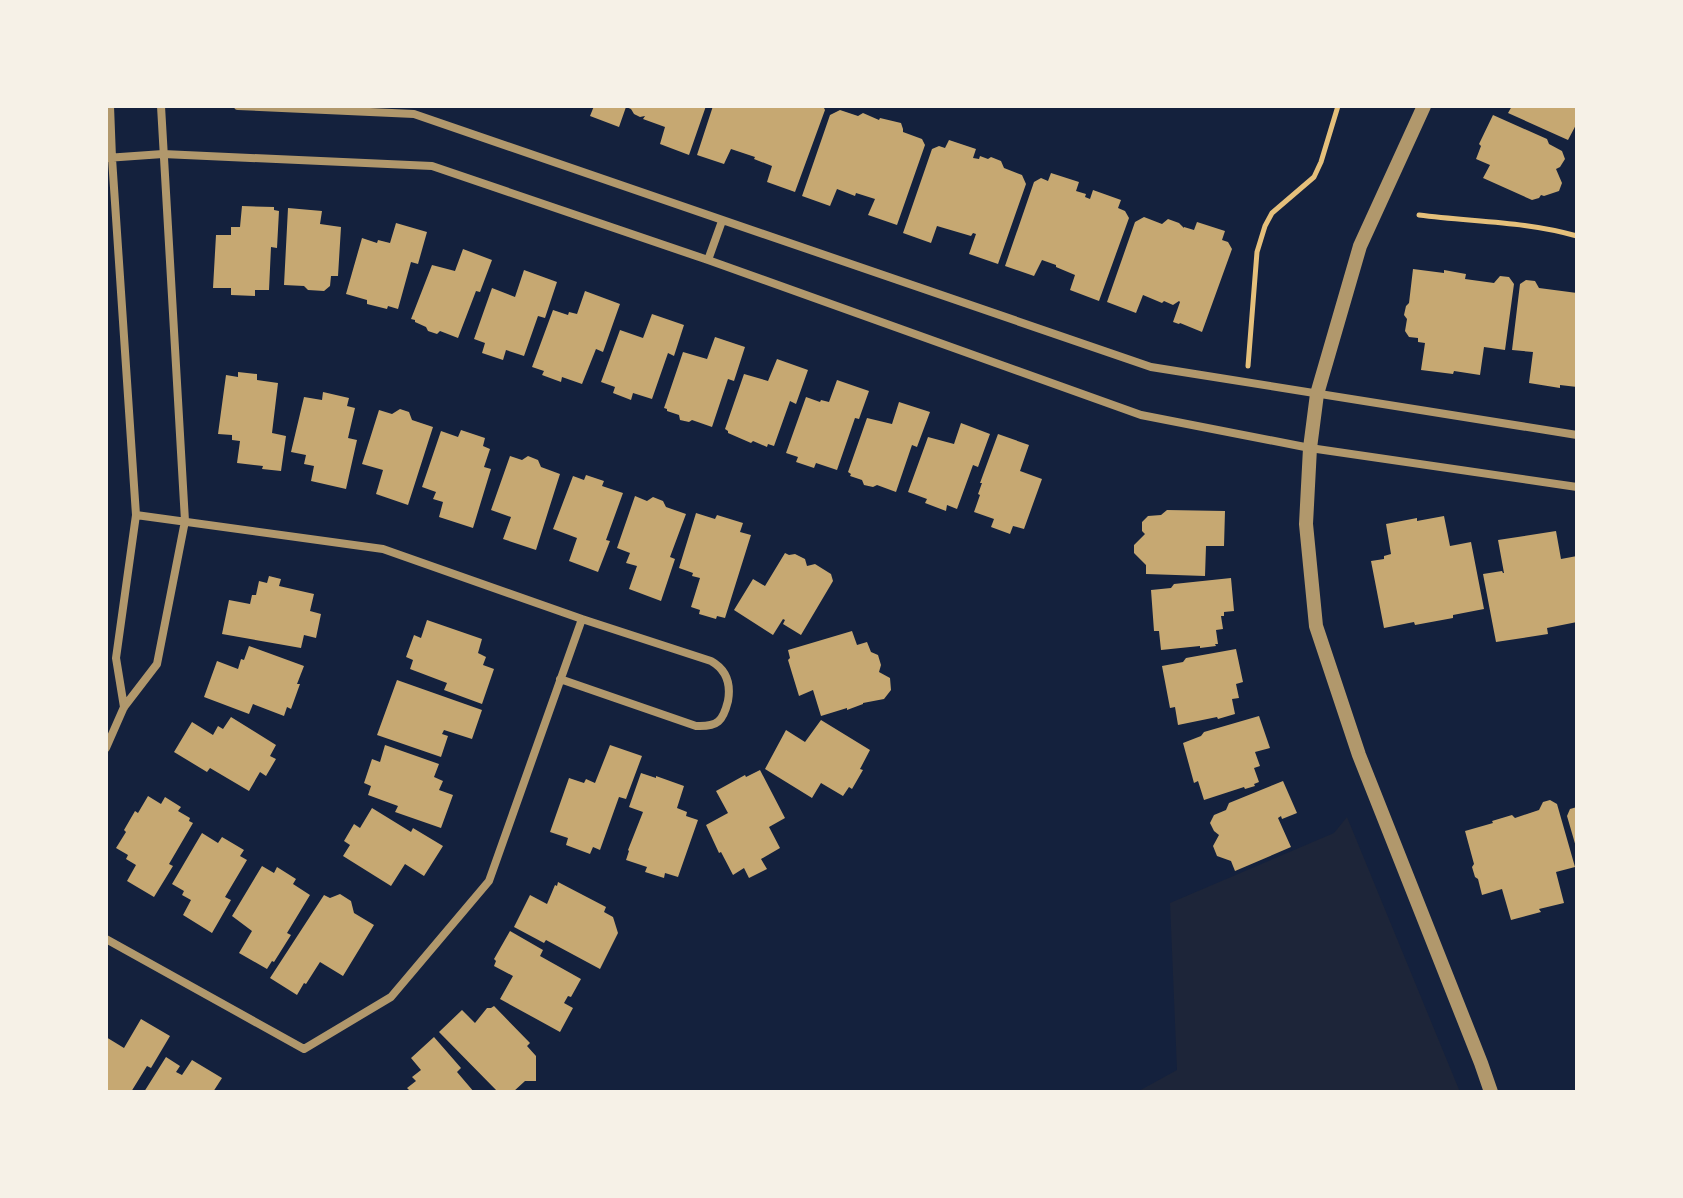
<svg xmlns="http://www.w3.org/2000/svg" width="1683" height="1198" font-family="Jost,sans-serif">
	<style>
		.green { fill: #1d2539 }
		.building { fill: #c6a872 }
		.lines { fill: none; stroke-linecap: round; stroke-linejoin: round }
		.path { stroke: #e5c07b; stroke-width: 5 }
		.minor { stroke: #b1986c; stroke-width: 8 }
		.tertiary { stroke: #b1986c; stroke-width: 14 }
	</style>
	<rect width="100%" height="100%" fill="#14213d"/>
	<!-- green -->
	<path class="green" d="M1347 817 1460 1092H1137L1177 1070 1170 903 1334 833Z"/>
	<!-- building -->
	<path class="building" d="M594 106H706L689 155 660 144 665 127 643 119 645 116 640 117 634 114 631 109 626 107 619 127 590 116Z
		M713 106H823L825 110 795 192 767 182 772 166 754 159 755 157 731 149 724 164 697 155Z
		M1512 106H1577V123L1568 140 1508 113Z
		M840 110 858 116 863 113 879 120 880 118 901 123 903 129V132L922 139 925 145 897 225 868 215 875 199 856 193 855 196 837 189 830 206 802 196 830 115Z
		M1493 115 1547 139 1549 144 1562 151 1565 159 1560 167 1556 169 1562 183 1559 191 1544 196 1541 195 1539 198 1532 200 1483 178 1490 165 1476 159 1481 146 1479 144Z
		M949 140 976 149 973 158 979 159 980 156 988 159 991 157 1001 161 1004 168 1022 175 1026 184 998 264 969 254 976 234 973 233 971 236 937 226 931 243 903 233 932 149 939 146 945 148Z
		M1051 173 1079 182 1076 191 1086 194 1085 197 1090 199 1093 190 1121 200 1118 208 1125 211 1129 218 1099 301 1070 290 1075 275 1056 267V265L1042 260 1034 276 1005 266 1034 182 1041 178 1048 181Z
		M242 206 274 207V210L279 211 277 248 271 247 269 290H255V296L231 295V288H213L216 235H231V227H240Z
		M288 208 322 211 320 224 341 227 338 276H331L330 286 324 291 308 290 304 286 284 285Z
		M1144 217 1162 224 1168 219 1179 223 1184 228V227L1194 230 1197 222 1225 231 1222 240 1228 242 1232 249 1202 332 1180 323 1179 324 1173 322 1180 302 1179 301 1173 305 1164 301 1162 303 1143 295 1136 313 1107 302 1135 222Z
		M396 223 427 232 418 264 411 262 398 309 388 306 387 309 367 304V300L346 294 362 238 377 243 378 240 390 243Z
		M463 249 492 260 480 292 476 291 458 338 440 331 437 334 428 331 426 327 415 322V320L411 319 432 265 455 271Z
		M1413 269 1444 273V270L1466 274 1465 279 1494 283 1500 276 1509 277 1514 284 1505 350 1484 347 1480 375 1454 371 1453 374 1421 370 1425 343 1418 342V338L1409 337 1405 331 1407 319 1404 315 1406 306 1409 303Z
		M524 270 557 282 545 318 538 316 524 356 506 350 503 360 482 353 485 343 474 339 492 288 515 297Z
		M1526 280 1535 281 1539 288 1577 293V387L1560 385V388L1529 383 1533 352 1512 350 1520 284Z
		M585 291 620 304 603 352 596 349 582 384 562 377 561 382 542 375 544 371 532 367 553 310 568 315 569 312 577 314Z
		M652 314 684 325 674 356 668 353 652 399 633 393 631 400 613 393 615 387 601 382 620 330 643 338Z
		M715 337 745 347 734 381 728 379 712 427 692 420 689 422 680 420 679 415 667 411V409L664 408 683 352 707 359Z
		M777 359 808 370 796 404 790 401 774 446 768 444 767 447 753 441 751 443 728 433V431L725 429 744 374 768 381Z
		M238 372 257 374V380L278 383 272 433 286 436 281 471 262 469 263 466 237 463 240 441 232 440V435L218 434 226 375 238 377Z
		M837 380 869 391 859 419 855 418 837 470 816 463 814 468 796 462 798 457 786 453 806 397 820 402 821 400 829 402Z
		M323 392 349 398 347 406 355 408 348 438 357 440 346 489 311 481 314 466 304 464 306 455 291 452 304 397 322 400Z
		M899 402 930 412 917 447 912 445 896 492 877 485 873 487 864 485 862 480 850 476 851 474 848 472 867 418 892 424Z
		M400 409 409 412 412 420 433 427 408 505 376 494 383 470 362 464 379 410 392 414Z
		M961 423 990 434 978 467 973 465 957 509 947 505 946 511 925 503 927 499 908 492 928 437 954 444Z
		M461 430 485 438 483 446 490 449 484 467 491 469 473 528 439 517 443 502 433 499 436 492 422 487 441 431 458 437Z
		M998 434 1029 445 1020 471 1042 479 1024 529 1013 526 1010 534 991 527 994 519 974 512 980 495 978 494 982 483H980Z
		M510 456 522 460 528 456 538 460 541 467 560 474 536 550 503 539 511 517 491 510Z
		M586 475 604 481 602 486 623 493 606 540 610 541 598 572 569 561 577 538 553 529 573 476 584 480Z
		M635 496 647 501 653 497 663 501 666 507 686 514 670 557 675 559 661 601 629 589 637 566 626 563 630 553 617 548Z
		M1167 510 1225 511 1224 546H1206L1205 576 1146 574V565L1134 553V545L1145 534 1142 531V522L1148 516 1161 515Z
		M696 513 715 519 717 515 743 523 740 532 751 535 725 618 717 616 716 619 699 614 700 610 691 607 700 578 692 576 693 573 679 568Z
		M1444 516 1450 546 1471 542 1484 609 1453 615V618L1415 625 1414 622 1384 628 1371 561 1384 559V556L1391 554 1386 524 1417 518V521Z
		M1556 531 1561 559 1577 556V622L1547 628 1548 634 1496 642 1483 574 1502 571 1503 573H1504L1498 540Z
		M785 553 789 555 795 554 805 559 807 566 815 564 831 574 833 581 801 635 783 624 785 620 783 619 773 635 734 610 753 579 765 586Z
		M269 576 281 579 279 586 314 594 310 611 321 614 316 638 304 635 301 648 222 634 229 600 250 604 252 595H256L259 581 267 583Z
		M1231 578 1234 611 1224 612V616H1221L1223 629 1216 630 1218 644H1215L1216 646 1200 648V646L1161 650 1159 631H1154L1151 590 1171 588 1174 584Z
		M427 620 482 639 478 653 486 657 483 665 494 669 482 704 444 690 447 683 410 669 413 660 406 657 414 635 421 638Z
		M852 631 857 645 867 642 871 652 878 655 881 665 879 672 890 678 891 690 884 699 863 703V704L847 710V708L821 716 813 690 799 696 788 660 790 658 788 650Z
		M249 646 304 666 297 684H300L291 709 287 707 284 716 253 704 249 714 204 697 217 661 238 669 241 659 244 660Z
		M1236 649 1243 682 1236 684 1239 698 1232 699 1235 714 1218 719 1217 717 1178 725 1175 707 1170 708 1162 666 1183 662 1186 658Z
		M397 680 482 710 472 739 444 730 442 734 448 736 441 757 377 735Z
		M1259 716 1270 748 1255 752 1260 766 1254 768 1259 782 1254 784 1255 786 1245 789 1244 787 1204 800 1198 781 1194 783 1183 743 1201 736 1204 732Z
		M231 717 276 745 270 756 276 759 266 776 260 772 249 791 210 768 207 772 174 752 192 722 213 735 218 726 223 729Z
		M821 720 870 750 860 769 863 770 852 789 849 787 843 796 821 783 812 798 765 769 786 730 805 742Z
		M385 745 439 764 434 777 443 781 439 790 453 795 441 828 395 812 398 806 368 795 371 786 364 783 372 759 380 762Z
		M610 745 642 756 626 799 619 797 600 850 593 847 590 854 566 845 568 838 550 832 569 778 584 783 586 779 595 783Z
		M760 770 785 818 769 827 780 848 761 859 767 869 749 878 744 868 733 875 721 852 719 853 706 825 728 813 716 791 745 775 746 777Z
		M641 773 656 778V776L684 786 677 808 687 812 686 816 698 820 678 877 665 873 664 878 645 872 647 867 626 860 629 851 628 850 643 812 629 807Z
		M1283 781 1297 813 1282 819 1281 816 1278 818 1291 847 1235 871 1231 861 1217 856 1213 846 1219 835 1214 831 1210 823 1214 815 1226 810 1229 803Z
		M148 796 161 804 165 797 181 807 178 811 190 818 189 821 193 823 169 864 173 866 154 897 127 881 136 865 126 859 128 855 116 848 126 832 124 830 135 811 138 813Z
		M1550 800 1557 804 1575 867 1556 872 1564 903 1539 909 1541 912 1511 920 1502 889 1482 895 1478 879 1475 877 1472 867 1474 864 1465 831 1493 823 1492 821 1512 815 1515 818 1539 810 1543 802Z
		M1577 807V847H1576L1567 816 1570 809Z
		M372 808 411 832 413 828 443 846 424 876 405 864 391 886 343 856 350 845 344 841 354 824 360 828Z
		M202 833 218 843 222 837 244 850 240 856 247 860 225 897 231 900 212 933 183 915 191 900 182 895 184 891 172 884Z
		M262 866 274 873 277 867 296 879 293 884 310 895 287 933 291 935 274 962 272 961 267 969 239 953 252 931 232 916Z
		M558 882 606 907 604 912 613 917 618 933 600 969 546 940 544 943 514 927 530 895 547 904 555 885 557 886Z
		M340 894 351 901 354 913 374 925 343 976 320 962 306 984 304 983 297 995 270 978 324 895 330 898Z
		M510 931 543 950 540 956 581 979 571 997 568 996 564 1003 573 1008 560 1032 500 999 513 976 494 966 496 961 494 959Z
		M494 1006 530 1043 527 1046 536 1056V1081H525L513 1092H498L439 1032 462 1010 475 1023 487 1008H491Z
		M141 1019 170 1036 151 1068 147 1066 131 1092H106V1037L124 1048Z
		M434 1037 461 1068 457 1072 474 1092H407L409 1090 407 1088 416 1081 412 1077 421 1070 411 1058Z
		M166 1057 180 1066 176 1072 182 1075 192 1060 222 1078 213 1092H144Z"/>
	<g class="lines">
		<!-- path -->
		<path class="path" d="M1419 215C1472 222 1525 221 1577 236
			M1248 366 1257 252 1265 226 1272 213 1314 177 1321 162 1338 106"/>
		<!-- minor -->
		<path class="minor" d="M110 106 112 158 136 515 116 658 124 707
			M238 106 414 114 1151 367 1577 435
			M106 158 163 154 432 166 708 260 1141 415 1310 448 1577 487
			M708 260 722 221
			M560 679 696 726C718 727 723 721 728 701 731 684 727 670 711 661L582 619
			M106 748 124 707 157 664 185 521 161 106
			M106 939 304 1049 391 997 489 881 582 619 383 549 136 515"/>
		<!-- tertiary -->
		<path class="tertiary" d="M1424 106 1360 246 1317 394 1310 448 1306 524 1316 626 1359 755 1481 1063 1491 1092"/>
	</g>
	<!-- border -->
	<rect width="1683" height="1198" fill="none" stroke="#f6f1e7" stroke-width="216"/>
</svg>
